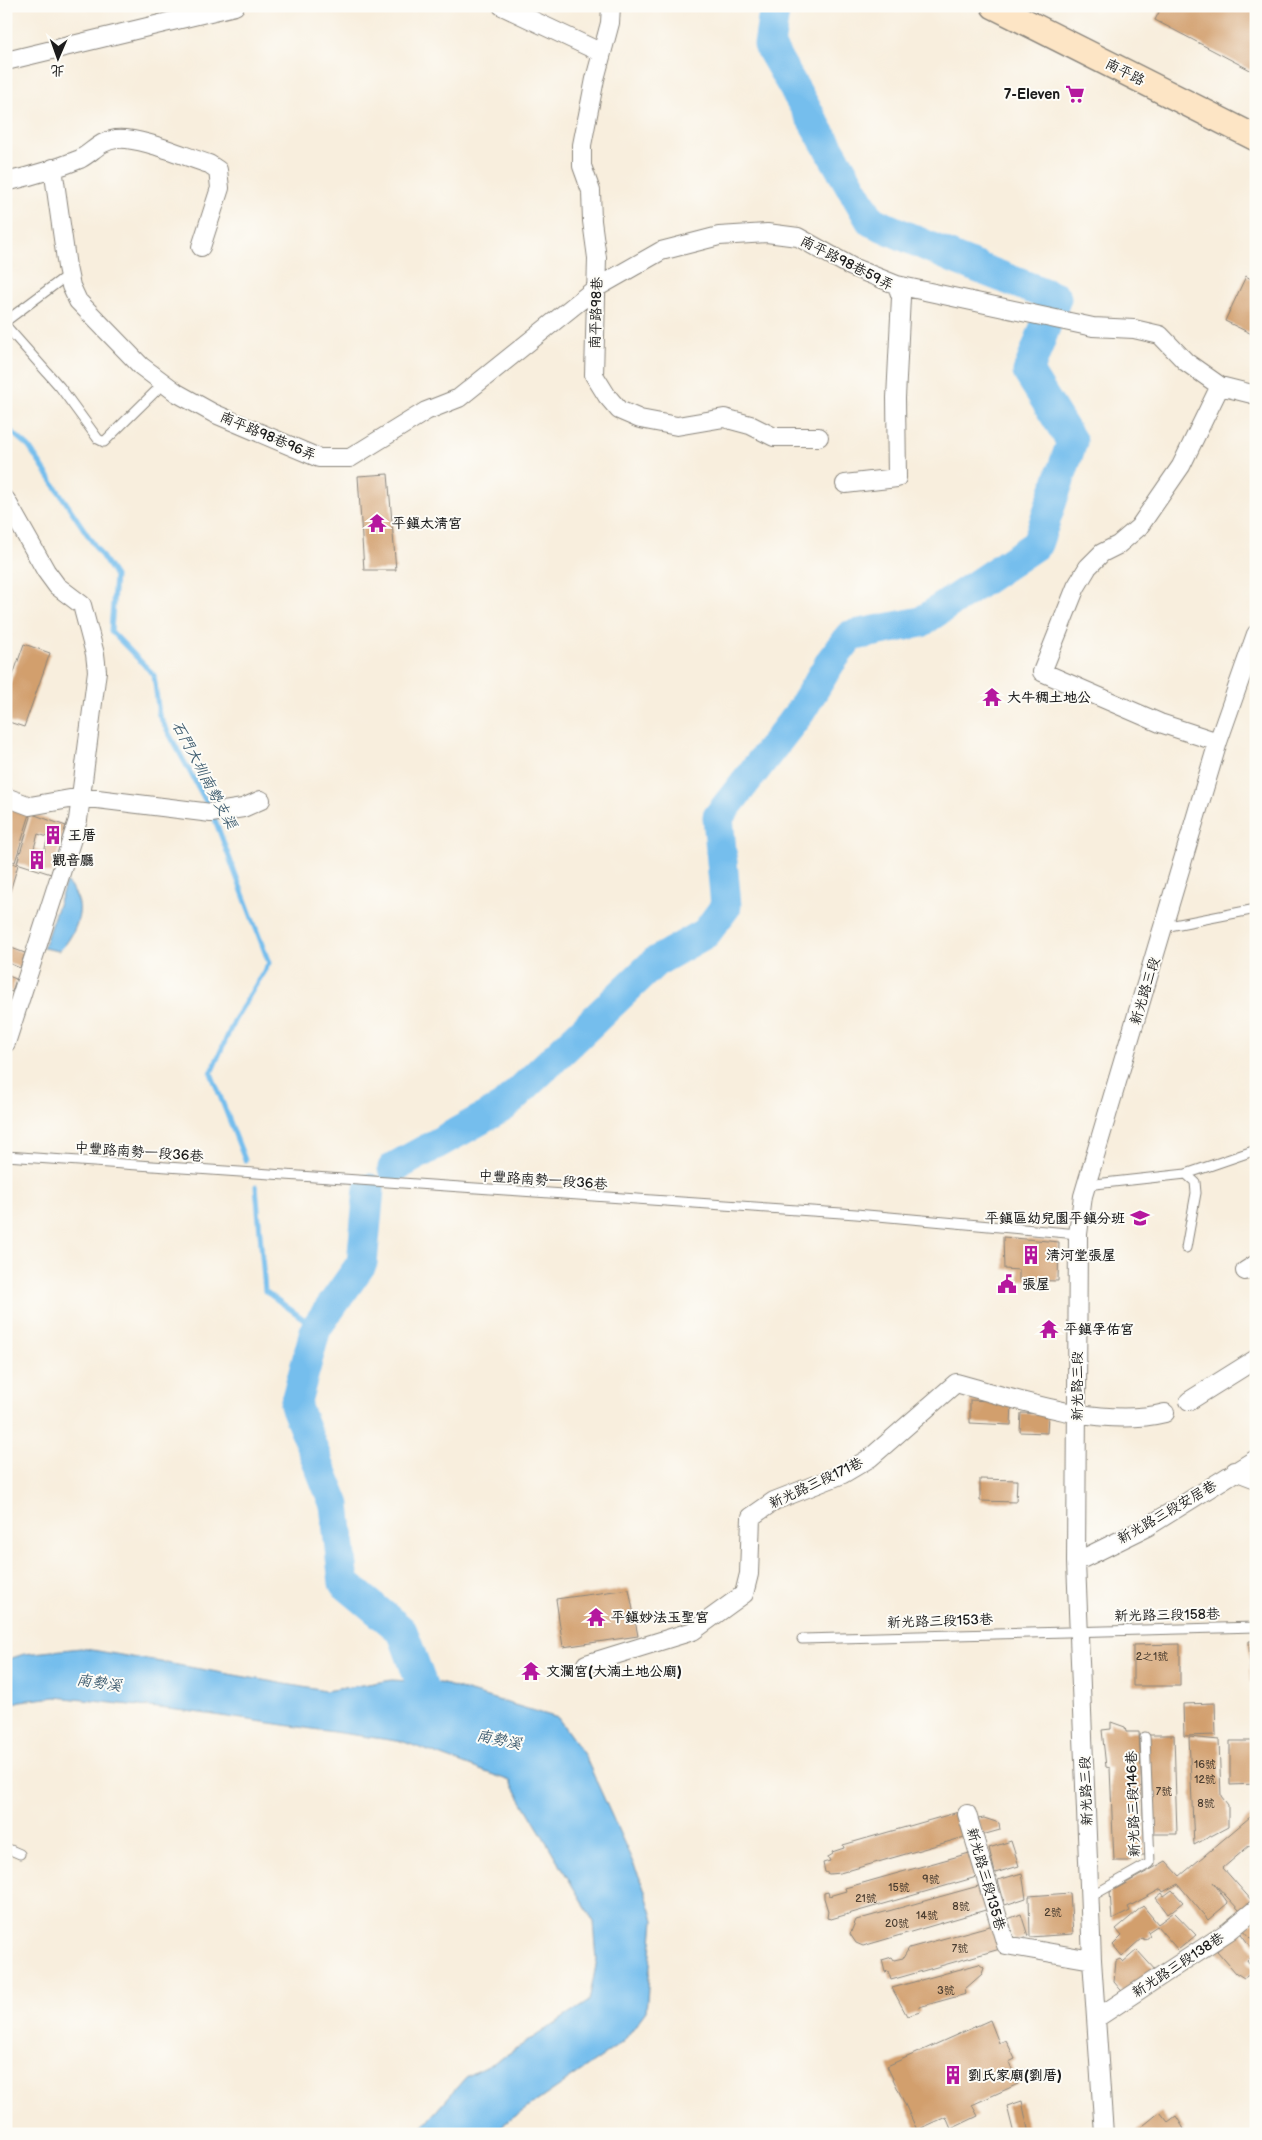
<svg xmlns="http://www.w3.org/2000/svg" width="1262" height="2140" font-family="'Balsamiq Sans','LXGW WenKai TC',sans-serif">
	<style>
		.water { fill: #74beed; stroke: #486d84 }
		.lines { fill: none; stroke-linecap: round; stroke-linejoin: round }
		.stream { stroke: #74beed; stroke-width: 5 }
		.river { stroke: #74beed; stroke-width: 31 }
		.building { fill: #d29f6d; fill-rule: evenodd }
		.lane-casing { stroke: #8a857c; stroke-width: 11 }
		.street-casing { stroke: #8a857c; stroke-width: 20 }
		.secondary-casing { stroke: #8a857c; stroke-width: 28 }
		.lane { stroke: #fff; stroke-width: 9 }
		.street { stroke: #fff; stroke-width: 18 }
		.secondary { stroke: #fde5c5; stroke-width: 25 }
		.labels { text-anchor: middle; dominant-baseline: central; stroke-width: 4; stroke-linejoin: round; paint-order: stroke }
		.number-label { font-size: 11px; fill: #4a3d30 }
		.street-label { font-size: 14px; fill: #1c1c1c; stroke: #fdfcf7 }
		.poi-label { font-size: 14px; font-weight: bold; fill: #1c1c1c; stroke: #fdfcf7; text-anchor: start }
		.water-label { font-size: 15px; font-style: italic; fill: #3f5d70; stroke: #fdfcf7 }
	</style>
	<rect width="100%" height="100%" fill="#fdfcf7"/>
	<filter id="ink" filterUnits="userSpaceOnUse"><feTurbulence type="fractalNoise" baseFrequency=".02" numOctaves="2"/><feDisplacementMap in="SourceGraphic" scale="10" xChannelSelector="R" yChannelSelector="G"/><feConvolveMatrix kernelMatrix="1 2 1 2 8 2 1 2 1" color-interpolation-filters="sRGB"/></filter>
	<filter id="wash" filterUnits="userSpaceOnUse"><feTurbulence type="fractalNoise" baseFrequency=".0096" numOctaves="4" result="noise"/><feDisplacementMap in="SourceGraphic" scale="20" xChannelSelector="R" yChannelSelector="G"/><feGaussianBlur stdDeviation="1.12" result="paint"/><feColorMatrix in="noise" values="0 0 0 0 0 0 0 0 0 0 0 0 0 0 0 0 0 1.4 0 .05"/><feComposite in="paint" operator="in"/></filter>
	<g filter="url(#wash)">
		<rect width="100%" height="100%" fill="#f8eedd"/>
		<!-- water -->
		<path class="water" d="M66 882C70 886 75 892 77 898 85 914 71 941 59 951L43 948Z
			M81 1648 325 1691 392 1680 440 1683 558 1718 585 1756 643 1885 654 1920 646 2011 623 2042 504 2124 494 2134H416L466 2077 502 2058 589 2001 597 1960 594 1922 510 1781 404 1742 186 1711 56 1697 21 1701 6 1706V1660L24 1654Z"/>
		<g class="lines">
			<!-- stream -->
			<path class="stream" d="M6 427 29 447 115 576 111 631 154 675 159 715 210 809
				M214 817 269 963 234 1021 211 1073 245 1160
				M256 1186 265 1291 316 1328"/>
			<!-- river -->
			<path class="river" d="M393 1168 503 1107 655 962 706 933 726 906 718 817 800 712 831 661 850 636 921 622 1037 544 1072 442 1028 372 1056 298 956 259 871 221 769 45 775 6
				M369 1189 362 1263 316 1328 295 1405 335 1505 344 1583 402 1631 427 1699 428 1722"/>
		</g>
		<g id="blocks">
			<!-- building -->
			<path class="building" d="M1162 6H1256V73L1155 20Z
				M1246 276 1256 282V336L1225 321Z
				M388 474 396 570H364L358 476Z
				M24 644 50 653 24 727 6 721V695Z
				M6 806 30 814 15 862 6 859Z
				M32 814 66 826 51 874 17 863ZM38 834 48 837 44 852 34 848Z
				M6 861 18 865 7 901H6Z
				M6 946 25 953 20 968 6 962Z
				M6 975 16 979 12 992 6 990Z
				M1003 1237 1059 1242 1058 1281 1019 1280V1270L1004 1269Z
				M970 1400 1012 1402 1011 1425 970 1423Z
				M1021 1413 1048 1414 1047 1433 1020 1432Z
				M980 1479 1017 1480 1016 1502 980 1501Z
				M629 1589 638 1636 563 1647 556 1599Z
				M1249 1641H1256V1683H1251Z
				M1180 1644V1686H1133V1645Z
				M1215 1703 1216 1735 1184 1736 1183 1704Z
				M1111 1722 1125 1727 1126 1732H1139L1145 1855H1131V1861H1114L1110 1768 1106 1767 1102 1730 1111 1729Z
				M1147 1735H1174L1177 1834H1151Z
				M1189 1737 1219 1740 1221 1796 1228 1805V1827L1194 1845Z
				M1230 1741H1256V1784L1230 1785Z
				M962 1811 968 1836 840 1873 829 1874 825 1872 823 1863 830 1861 828 1857 833 1854 832 1852 844 1848 843 1845Z
				M1256 1812V1852L1250 1845 1223 1868 1253 1902 1240 1911 1213 1882 1228 1903 1208 1920 1178 1884 1163 1892 1161 1889 1128 1907 1130 1911 1112 1920 1110 1892 1166 1861 1180 1876Z
				M984 1818 999 1823 1000 1830 982 1835 978 1819Z
				M1011 1841 1019 1866 995 1873 989 1848Z
				M973 1852 980 1876 831 1919 827 1918 828 1911 824 1898V1893L828 1892 829 1896 846 1891 845 1888Z
				M1022 1873 1026 1898 1005 1905 998 1880Z
				M982 1885 989 1909 863 1946 856 1943 850 1934 856 1920Z
				M1172 1890 1183 1902 1168 1914 1156 1898 1162 1893 1164 1896Z
				M1070 1893 1073 1934 1030 1937 1029 1896Z
				M1143 1906 1158 1924 1174 1912 1196 1935 1178 1950 1157 1926 1148 1932 1150 1936 1145 1940 1142 1938 1122 1956 1113 1945 1122 1936 1116 1929Z
				M1021 1914 1028 1936 1015 1941 1008 1919Z
				M1256 1920V1944L1243 1929Z
				M993 1925 1000 1949 891 1980 888 1971 885 1972 882 1960 892 1957 894 1960 903 1958 909 1948Z
				M1239 1931 1255 1953 1247 1960 1255 1971 1244 1978 1236 1973 1217 1951Z
				M1137 1950 1156 1971 1126 1996 1114 1982 1116 1961 1120 1959 1123 1962Z
				M979 1964 984 1968 982 1974 965 1989 966 1994 919 2007 920 2012 907 2016 892 1988Z
				M990 2020 999 2043 1006 2040 1015 2059 1009 2062 1018 2084 972 2105 978 2116 951 2129 946 2117 917 2130 887 2066Z
				M1022 2101 1029 2134H1014L1007 2106Z
				M1160 2112 1168 2122 1176 2116 1184 2129 1178 2134H1133Z"/>
		</g>
	</g>
	<g filter="url(#ink)">
		<use href="#blocks" fill-opacity="0" stroke="#8a857c" stroke-width="1"/>
		<g class="lines">
			<!-- lane casing -->
			<g class="lane-casing">
				<path id="lane" d="M6 321 69 274
					M6 326 60 387 98 439 104 442 164 383
					M1164 927 1256 909
					M6 1156 856 1214 1078 1234
					M1086 1185 1186 1174 1256 1150
					M1186 1248 1196 1193 1195 1182 1186 1174
					M802 1639 1256 1627
					M6 1848 20 1854
					M1090 1897 1150 1863 1145 1737"/>
			</g>
			<!-- street casing -->
			<g class="street-casing">
				<path id="street" d="M502 6 602 53
					M611 6 610 23 595 79 582 145V166L591 191 592 221 597 258 594 375 607 396 619 410 640 419 677 426 724 418 750 425 774 437H819
					M6 61 235 6
					M53 168 67 267 71 286 78 301 141 366 177 393 213 413 319 458H350L426 411 459 398 596 288 661 251 719 236 767 233 798 237 852 267 897 285 901 297 896 398 897 478 845 484
					M6 182C31 176 56 169 80 159 93 152 100 141 116 139 138 136 186 157 209 164L218 170 220 188 201 247
					M897 285 1093 327 1134 329 1160 335 1186 362 1220 386 1256 395
					M6 500 46 571 57 586 82 605 95 654 97 671 78 820 6 1043
					M1218 742 1160 723 1042 672 1076 587 1088 567 1102 553 1118 545 1139 527 1181 466 1220 386
					M6 797 30 806 81 797 211 813 243 808 261 800
					M1245 1271 1256 1264
					M1189 1401 1256 1359
					M1235 1471 1256 1479
					M1076 1562 1147 1527 1256 1459
					M586 1664 693 1631 744 1594 749 1574 751 1517 774 1501 843 1474 870 1458 956 1383C1020 1400 1100 1429 1165 1413
					M967 1814 1006 1945 1092 1960
					M1097 2018 1229 1931 1256 1909
					M1104 2134 1092 1960 1076 1562 1078 1234 1083 1196 1218 742 1256 634"/>
			</g>
			<!-- secondary casing -->
			<g class="secondary-casing">
				<path id="secondary" d="M994 6 1256 138"/>
			</g>
			<!-- lane -->
			<use href="#lane" class="lane"/>
			<!-- street -->
			<use href="#street" class="street"/>
			<!-- secondary -->
			<use href="#secondary" class="secondary"/>
		</g>
	</g>
	<!-- icons -->
	<defs>
		<g id="supermarket-bare" transform="scale(1.5)"><path d="M-6-5.5h2.5l.6 2H6L4.5 2H-2.5L-4.4-4H-6ZM-1.5 3.2a1.3 1.3 0 1 0 .1 0ZM3 3.2a1.3 1.3 0 1 0 .1 0Z" fill="#b5179e" stroke="#fdfcf7" stroke-width="2.5" paint-order="stroke"/></g>
		<g id="temple-bare" transform="scale(1.5)"><path d="M0-6L5-2H3V0L6.5 2.5H4V6H1.5V3h-3V6H-4V2.5H-6.5L-3 0V-2H-5Z" fill="#b5179e" stroke="#fdfcf7" stroke-width="2.5" paint-order="stroke"/></g>
		<g id="building-bare" transform="scale(1.5)"><path d="M-4-6H4V6H1V3H-1V6H-4ZM-2.5-4.3h1.7v1.8h-1.7ZM.8-4.3h1.7v1.8H.8ZM-2.5-1h1.7V.8h-1.7ZM.8-1h1.7V.8H.8Z" fill="#b5179e" stroke="#fdfcf7" stroke-width="2.5" paint-order="stroke"/></g>
		<g id="school-bare" transform="scale(1.5)"><path d="M0-5L7-2L0 1L-7-2ZM-4 1L0 2.5L4 1V4Q0 6-4 4Z" fill="#b5179e" stroke="#fdfcf7" stroke-width="2.5" paint-order="stroke"/></g>
		<g id="civic-bare" transform="scale(1.5)"><path d="M-.6-6.5H3V-4.5H.6V-3L4-1V1h2V6H-6V1h2V-1L-.6-3ZM-1.2 2.5V6h2.4V2.5Z" fill="#b5179e" stroke="#fdfcf7" stroke-width="2.5" paint-order="stroke"/></g>
	</defs>
	<g fill-rule="evenodd">
		<use href="#supermarket-bare" x="1075" y="94"/>
		<use href="#temple-bare" x="377" y="523"/>
		<use href="#temple-bare" x="992" y="697"/>
		<use href="#building-bare" x="53" y="835"/>
		<use href="#building-bare" x="37" y="860"/>
		<use href="#school-bare" x="1140" y="1218"/>
		<use href="#building-bare" x="1031" y="1255"/>
		<use href="#civic-bare" x="1007" y="1284"/>
		<use href="#temple-bare" x="1049" y="1329"/>
		<use href="#temple-bare" x="596" y="1617"/>
		<use href="#temple-bare" x="531" y="1671"/>
		<use href="#building-bare" x="953" y="2075"/>
	</g>
	<g class="labels">
		<!-- number labels -->
		<g class="number-label">
			<text x="1152" y="1656">2之1號</text>
			<text x="1205" y="1764">16號</text>
			<text x="1205" y="1779">12號</text>
			<text x="1164" y="1791">7號</text>
			<text x="1206" y="1803">8號</text>
			<text x="931" y="1879">9號</text>
			<text x="899" y="1887">15號</text>
			<text x="866" y="1898">21號</text>
			<text x="961" y="1906">8號</text>
			<text x="1053" y="1912">2號</text>
			<text x="927" y="1915">14號</text>
			<text x="897" y="1923">20號</text>
			<text x="960" y="1948">7號</text>
			<text x="946" y="1990">3號</text>
		</g>
		<!-- street labels -->
		<g class="street-label">
			<text transform="translate(1125 72) rotate(27)">南平路</text>
			<text transform="translate(847 263) rotate(27)">南平路98巷59弄</text>
			<text transform="translate(596 313) rotate(-88)">南平路98巷</text>
			<text transform="translate(268 436) rotate(23)">南平路98巷96弄</text>
			<text transform="translate(1145 991) rotate(-73)">新光路三段</text>
			<text transform="translate(139 1152) rotate(4)">中豐路南勢一段36巷</text>
			<text transform="translate(543 1180) rotate(4)">中豐路南勢一段36巷</text>
			<text transform="translate(1077 1386) rotate(-90)">新光路三段</text>
			<text transform="translate(816 1483) rotate(-25)">新光路三段171巷</text>
			<text transform="translate(1167 1512) rotate(-30)">新光路三段安居巷</text>
			<text transform="translate(1167 1615) rotate(-1)">新光路三段158巷</text>
			<text transform="translate(940 1621) rotate(-2)">新光路三段153巷</text>
			<text transform="translate(1086 1791) rotate(-92)">新光路三段</text>
			<text transform="translate(1133 1804) rotate(-92)">新光路三段146巷</text>
			<text transform="translate(986 1879) rotate(74)">新光路三段135巷</text>
			<text transform="translate(1178 1965) rotate(-33)">新光路三段138巷</text>
		</g>
		<!-- poi labels -->
		<g class="poi-label">
			<text x="1060" y="94" text-anchor="end">7-Eleven</text>
			<text x="392" y="523">平鎮太清宮</text>
			<text x="1007" y="697">大牛稠土地公</text>
			<text x="68" y="835">王厝</text>
			<text x="52" y="860">觀音廳</text>
			<text x="1125" y="1218" text-anchor="end">平鎮區幼兒園平鎮分班</text>
			<text x="1046" y="1255">清河堂張屋</text>
			<text x="1022" y="1284">張屋</text>
			<text x="1064" y="1329">平鎮孚佑宮</text>
			<text x="611" y="1617">平鎮妙法玉聖宮</text>
			<text x="546" y="1671">文瀾宮(大湳土地公廟)</text>
			<text x="968" y="2075">劉氏家廟(劉厝)</text>
		</g>
		<!-- water labels -->
		<g class="water-label">
			<text transform="translate(204 775) rotate(62)">石門大圳南勢支渠</text>
			<text transform="translate(99 1683) rotate(9)">南勢溪</text>
			<text transform="translate(499 1740) rotate(12)">南勢溪</text>
		</g>
	</g>
	<!-- margin -->
	<rect width="1262" height="2140" fill="none" stroke="#fdfcf7" stroke-width="25"/>
	<!-- north arrow -->
	<g transform="translate(58 58) rotate(182)" stroke="#fdfcf7" stroke-width="4" paint-order="stroke">
	<path d="M0-4L9 19L0 12L-9 19Z" fill="#1c1c1c"/>
	<text y="-8" font-size="14" font-weight="bold" text-anchor="middle" fill="#1c1c1c">北</text>
	</g>
</svg>
